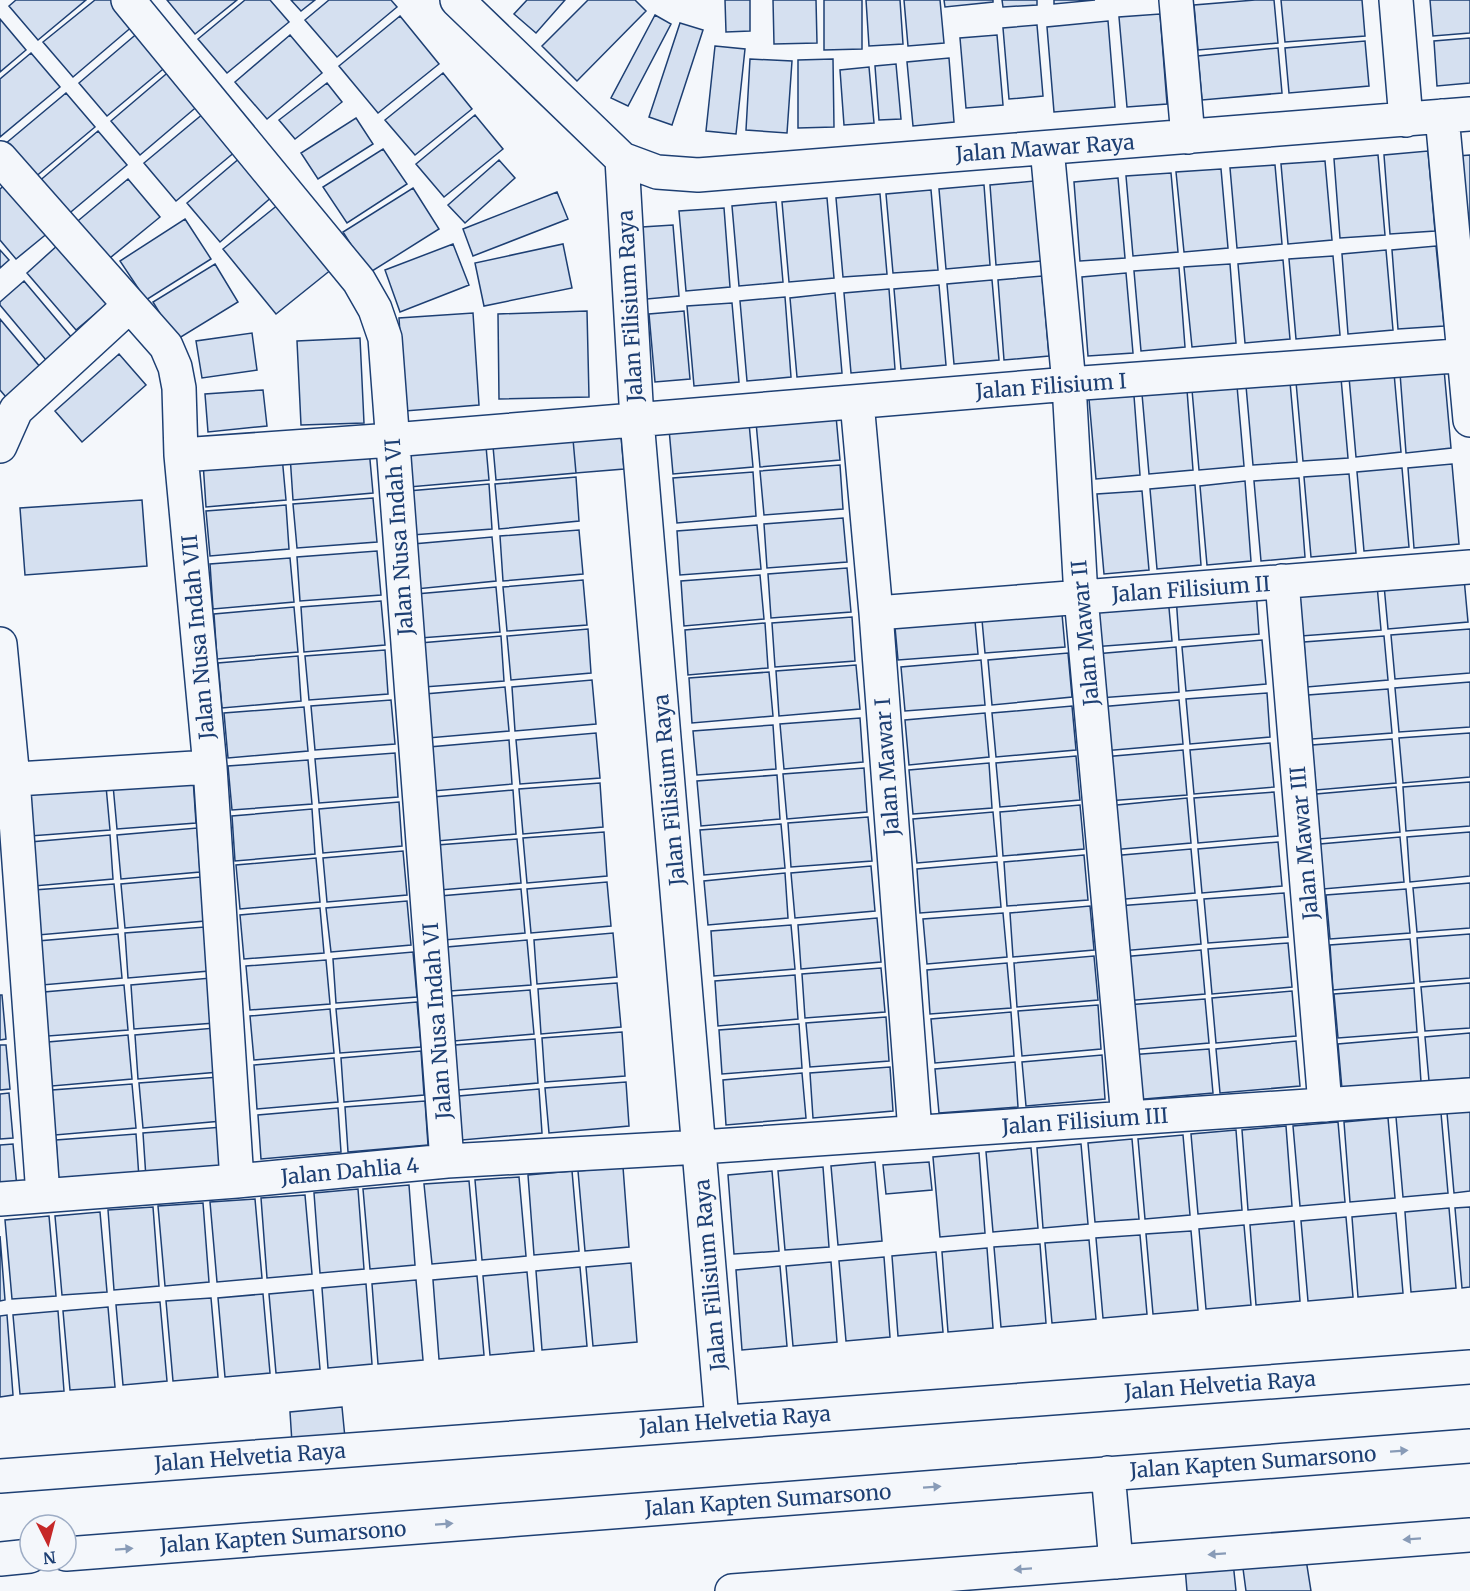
<svg xmlns="http://www.w3.org/2000/svg" width="1470" height="1591" font-family="Merriweather,serif">
	<style>
		.building { fill: #d5e0f0; stroke: #1d3f73; stroke-width: 1.5 }
		.lines { fill: none; stroke-linecap: round; stroke-linejoin: round }
		.minor-casing { stroke: #1d3f73; stroke-width: 36 }
		.highway-casing { stroke: #1d3f73; stroke-width: 36 }
		.minor { stroke: #f4f7fb; stroke-width: 33 }
		.highway { stroke: #f4f7fb; stroke-width: 33 }
		.oneway { fill: #889bb7 }
		.labels { text-anchor: middle; dominant-baseline: central; stroke-width: 4.5; stroke-linejoin: round; paint-order: stroke }
		.street-label { font-size: 21px; fill: #1d3f73; stroke: #f4f7fb }
	</style>
	<rect width="100%" height="100%" fill="#f4f7fb"/>
	<!-- building -->
	<path class="building" d="M16 0H86L38 40 9 6Z
		M95 0H113L134 25 73 77 43 42Z
		M167 0H237L195 34Z
		M245 0H270L289 22 227 73 198 39Z
		M291 0H315L301 11Z
		M329 0H391L397 7 337 57 305 20Z
		M527 0H565L536 33 514 14Z
		M588 0H635L646 11 577 81 542 46Z
		M725 0H750V31L726 32Z
		M773 0H816L817 43 774 44Z
		M824 0H862V49L824 50Z
		M866 0H900L903 44 869 46Z
		M904 0H940L944 43 908 46Z
		M944 0H993V2L945 7Z
		M1002 0H1037V5L1003 7Z
		M1054 0H1095L1054 4Z
		M1255 0H1274L1278 43 1198 50 1194 5Z
		M1281 0H1362L1365 36 1285 42Z
		M1430 0H1470V33L1433 36Z
		M1160 14 1167 104 1127 107 1119 17Z
		M655 15 671 24 628 106 611 98Z
		M400 16 439 64 378 113 339 66Z
		M0 19 26 50 0 72Z
		M1108 21 1115 107 1054 112 1047 27Z
		M680 23 703 30 672 125 649 117Z
		M1037 25 1043 96 1009 99 1003 28Z
		M140 31 168 65 107 116 79 83Z
		M290 35 322 73 267 119 235 82Z
		M997 35 1003 105 966 108 960 38Z
		M1470 38V83L1437 86 1434 41Z
		M1365 41 1369 86 1289 93 1285 48Z
		M715 46 745 49 736 134 706 131Z
		M1278 48 1282 93 1202 100 1198 56Z
		M31 53 60 87 0 137V79Z
		M949 58 954 122 913 126 907 62Z
		M750 59 792 61 787 133 746 130Z
		M833 59 834 127 798 128V60Z
		M896 64 901 119 879 120 875 66Z
		M869 67 874 123 844 125 840 70Z
		M172 69 200 104 140 155 111 121Z
		M443 73 472 109 415 155 385 120Z
		M327 83 342 102 295 139 279 120Z
		M66 93 95 127 34 178 5 144Z
		M204 113 236 151 176 201 144 163Z
		M475 115 503 149 444 197 416 164Z
		M356 118 373 144 318 179 301 153Z
		M98 131 127 165 66 216 37 183Z
		M383 149 407 184 347 223 323 187Z
		M1428 151 1435 231 1390 234 1384 155Z
		M1378 155 1385 235 1340 238 1334 159Z
		M1470 155V235H1465L1458 156Z
		M241 157 274 195 220 242 187 203Z
		M499 160 515 178 465 223 448 205Z
		M1325 161 1332 240 1288 244 1281 164Z
		M1275 165 1282 244 1237 248 1230 168Z
		M1221 169 1228 248 1184 252 1176 172Z
		M1171 173 1178 252 1133 256 1126 176Z
		M1118 178 1125 258 1080 261 1074 182Z
		M128 179 160 217 105 262 73 225Z
		M1034 181 1041 261 996 265 990 185Z
		M7 183 49 232 16 259 0 240V189Z
		M984 185 990 265 946 269 939 189Z
		M413 188 439 229 369 273 343 232Z
		M931 190 938 270 893 273 886 194Z
		M557 192 568 219 473 256 463 229Z
		M880 194 887 274 843 277 836 198Z
		M827 198 834 278 789 282 782 202Z
		M776 202 783 282 739 286 732 206Z
		M279 204 332 269 276 314 223 249Z
		M724 208 730 287 686 291 679 211Z
		M185 219 211 259 146 300 120 261Z
		M673 225 679 296 647 299 642 227Z
		M59 244 108 303 76 330 27 273Z
		M453 244 469 285 400 312 385 270Z
		M563 244 572 288 484 306 475 263Z
		M1436 246 1444 326 1398 329 1392 250Z
		M0 250 9 260 0 268Z
		M1386 250 1393 330 1348 334 1342 254Z
		M1333 256 1340 335 1296 339 1289 259Z
		M1283 260 1290 339 1245 343 1238 264Z
		M215 264 238 302 176 340 153 302Z
		M1230 264 1236 343 1192 347 1184 267Z
		M1179 268 1185 347 1141 351 1134 271Z
		M1126 273 1133 353 1088 356 1082 277Z
		M1042 276 1049 356 1004 360 998 280Z
		M992 280 999 360 954 364 947 284Z
		M24 281 72 338 46 360 0 305V302Z
		M939 285 946 365 901 369 894 289Z
		M889 289 895 369 851 373 844 293Z
		M835 293 842 373 797 377 790 298Z
		M785 297 791 377 747 381 740 301Z
		M732 303 739 382 694 386 687 306Z
		M587 311 589 397 499 399 498 314Z
		M684 311 690 379 655 382 649 314Z
		M473 313 479 405 405 411 399 318Z
		M0 319 41 368 6 397 0 390Z
		M252 333 257 370 202 378 196 341Z
		M360 338 364 423 301 425 297 341Z
		M119 354 146 385 82 442 55 411Z
		M1444 369 1451 448 1406 453 1400 373Z
		M1394 373 1401 452 1356 457 1349 377Z
		M1341 378 1348 458 1303 461 1296 382Z
		M1290 382 1297 462 1253 465 1246 386Z
		M1237 386 1244 466 1199 470 1192 390Z
		M263 390 267 426 208 432 205 394Z
		M1187 390 1193 470 1149 474 1142 394Z
		M1134 396 1140 475 1096 479 1089 399Z
		M836 416 840 460 760 467 756 422Z
		M749 423 753 467 673 474 669 429Z
		M620 425 624 469 576 473 572 428Z
		M572 428 576 473 496 480 492 435Z
		M485 435 489 480 409 487 405 443Z
		M369 449 373 493 293 500 290 455Z
		M282 456 286 500 206 507 203 462Z
		M1452 464 1459 544 1414 548 1408 468Z
		M840 465 843 509 764 515 760 471Z
		M1402 468 1409 547 1364 551 1357 472Z
		M753 472 756 516 677 523 673 478Z
		M1349 474 1356 553 1311 557 1304 477Z
		M576 477 579 521 499 529 495 484Z
		M1299 478 1305 557 1261 561 1254 481Z
		M1245 481 1251 561 1207 565 1200 486Z
		M489 484 492 529 412 535 408 491Z
		M1195 485 1201 565 1157 569 1150 489Z
		M1142 491 1149 570 1104 574 1097 494Z
		M373 498 377 542 297 548 293 504Z
		M142 500 147 566 25 575 20 508Z
		M286 505 289 549 210 556 206 511Z
		M843 518 847 562 767 568 764 524Z
		M757 525 761 569 680 575 677 531Z
		M579 530 583 574 503 581 500 536Z
		M492 537 496 581 416 589 413 544Z
		M377 551 381 595 300 601 297 557Z
		M290 558 294 602 213 609 210 564Z
		M847 568 851 612 771 618 768 574Z
		M760 575 764 619 684 626 681 581Z
		M1464 578 1468 622 1388 629 1384 585Z
		M583 580 587 625 507 631 503 587Z
		M1377 585 1381 630 1301 636 1298 592Z
		M496 587 500 632 420 638 416 594Z
		M1256 590 1259 634 1179 640 1176 596Z
		M1168 597 1172 641 1092 647 1089 603Z
		M381 601 385 645 304 652 301 607Z
		M1061 603 1065 647 985 653 981 609Z
		M294 607 298 652 217 659 214 614Z
		M974 610 978 654 898 660 894 616Z
		M852 617 855 661 775 667 772 623Z
		M765 623 768 668 688 675 685 630Z
		M588 629 591 673 511 680 507 636Z
		M1470 629V673L1395 679 1391 635Z
		M501 636 504 681 424 687 420 643Z
		M1384 636 1388 680 1307 687 1304 642Z
		M1262 640 1266 684 1186 691 1182 647Z
		M1176 647 1179 692 1099 698 1095 654Z
		M385 650 388 694 309 700 305 656Z
		M1068 653 1072 697 992 705 988 660Z
		M298 656 301 701 222 708 218 663Z
		M981 660 985 705 905 711 901 667Z
		M856 665 860 709 779 716 776 671Z
		M769 672 773 716 692 723 689 678Z
		M592 680 596 724 515 731 512 687Z
		M1470 682V727L1399 732 1395 688Z
		M505 687 509 731 428 738 425 694Z
		M1388 689 1392 733 1312 739 1308 695Z
		M1267 693 1270 737 1190 744 1186 699Z
		M391 700 395 744 315 750 311 706Z
		M1179 700 1183 744 1103 751 1099 707Z
		M1072 706 1076 750 996 757 992 713Z
		M304 707 308 751 228 758 224 713Z
		M985 713 989 757 909 765 905 720Z
		M860 718 863 762 784 769 780 724Z
		M773 725 776 769 697 775 693 731Z
		M596 733 600 778 520 784 516 740Z
		M1470 733V777L1403 783 1399 738Z
		M1392 739 1396 783 1316 790 1312 745Z
		M509 740 512 784 433 791 429 747Z
		M1270 743 1274 787 1194 794 1190 750Z
		M1183 750 1187 795 1107 801 1103 757Z
		M395 753 398 797 319 803 315 759Z
		M1076 756 1080 800 1000 807 996 763Z
		M308 760 312 804 232 810 228 766Z
		M989 763 992 808 913 814 909 770Z
		M864 768 867 812 787 819 783 774Z
		M777 775 780 819 701 826 697 781Z
		M193 778 196 823 117 829 113 785Z
		M1470 782V826L1406 831 1403 787Z
		M600 783 603 827 523 834 519 789Z
		M106 786 110 830 30 836 26 792Z
		M1396 787 1400 832 1319 839 1316 794Z
		M513 790 516 834 437 841 433 797Z
		M1274 792 1278 836 1198 843 1194 798Z
		M1187 798 1191 843 1111 850 1107 806Z
		M399 802 402 846 323 853 319 809Z
		M1080 805 1084 849 1003 856 1000 812Z
		M312 809 315 854 235 861 232 816Z
		M993 812 997 856 917 863 913 819Z
		M868 817 872 861 791 867 788 823Z
		M781 824 785 868 704 875 700 830Z
		M197 828 200 872 121 879 117 835Z
		M604 832 607 876 527 883 523 838Z
		M1470 832V876L1410 882 1407 837Z
		M110 835 113 879 34 886 30 842Z
		M1400 837 1404 882 1323 889 1320 844Z
		M517 839 521 883 440 890 437 845Z
		M1278 842 1282 886 1202 893 1198 849Z
		M1191 849 1195 893 1114 900 1111 856Z
		M403 851 407 895 327 902 323 858Z
		M1084 855 1088 900 1007 906 1004 862Z
		M316 858 320 902 240 909 236 865Z
		M997 862 1001 907 920 913 917 869Z
		M871 866 875 911 795 918 791 873Z
		M785 873 788 918 708 925 704 881Z
		M201 877 205 921 125 928 121 884Z
		M607 882 611 926 531 933 527 889Z
		M1470 883V928L1417 932 1413 888Z
		M114 884 118 928 38 935 34 890Z
		M521 889 525 933 444 940 440 896Z
		M1406 889 1410 933 1330 939 1326 895Z
		M1284 893 1288 937 1208 943 1204 899Z
		M1197 900 1201 944 1121 951 1117 906Z
		M407 901 411 945 331 952 326 908Z
		M1090 906 1094 950 1013 957 1010 913Z
		M320 908 324 953 244 959 240 915Z
		M1003 913 1007 957 927 964 923 919Z
		M877 918 881 962 801 969 798 925Z
		M791 925 795 969 714 976 711 931Z
		M205 927 209 971 128 978 125 933Z
		M613 933 617 977 537 984 534 940Z
		M118 934 122 978 42 985 38 941Z
		M1470 934V978L1420 982 1417 938Z
		M1410 939 1414 983 1333 990 1330 945Z
		M527 940 531 985 450 991 447 947Z
		M1288 943 1292 987 1212 994 1208 949Z
		M1201 950 1205 994 1125 1001 1121 957Z
		M413 952 417 997 336 1003 333 959Z
		M1094 956 1098 1000 1017 1007 1014 963Z
		M326 960 330 1004 250 1010 246 966Z
		M1007 963 1011 1008 930 1014 927 970Z
		M881 968 885 1012 805 1018 802 974Z
		M795 975 798 1019 718 1026 715 981Z
		M211 978 215 1023 134 1029 131 985Z
		M617 983 621 1027 541 1034 538 989Z
		M1470 983V1028L1425 1031 1421 987Z
		M124 985 128 1030 48 1036 44 992Z
		M1414 988 1417 1032 1338 1038 1334 994Z
		M530 990 534 1034 454 1041 451 996Z
		M1292 991 1296 1036 1216 1043 1212 998Z
		M0 995H2L6 1039 0 1040Z
		M1205 999 1209 1043 1129 1050 1126 1005Z
		M417 1002 421 1047 340 1053 336 1009Z
		M1098 1005 1101 1049 1022 1056 1018 1011Z
		M330 1009 334 1053 254 1060 250 1016Z
		M1011 1012 1014 1056 935 1063 931 1019Z
		M886 1017 889 1061 810 1067 806 1023Z
		M799 1024 802 1068 722 1074 719 1030Z
		M215 1028 219 1072 138 1079 135 1035Z
		M622 1032 625 1076 545 1082 542 1038Z
		M1470 1033V1078L1429 1081 1425 1037Z
		M128 1035 132 1079 52 1086 48 1042Z
		M1418 1037 1421 1082 1342 1089 1338 1044Z
		M535 1039 538 1083 458 1090 455 1045Z
		M1296 1041 1300 1086 1220 1093 1216 1049Z
		M0 1045H6L10 1089 0 1090Z
		M1209 1049 1213 1093 1133 1100 1129 1055Z
		M421 1051 424 1095 344 1102 341 1058Z
		M1102 1055 1105 1099 1026 1106 1022 1062Z
		M334 1058 338 1102 257 1109 254 1065Z
		M1015 1062 1018 1107 939 1113 935 1069Z
		M890 1067 893 1111 813 1118 810 1073Z
		M802 1073 806 1118 726 1125 723 1080Z
		M219 1077 222 1121 143 1128 139 1083Z
		M626 1082 629 1126 549 1133 545 1088Z
		M132 1084 136 1128 55 1135 52 1090Z
		M539 1089 542 1133 462 1140 459 1096Z
		M9 1093 13 1138 0 1139V1094Z
		M425 1101 428 1145 348 1152 345 1107Z
		M338 1108 341 1152 261 1159 258 1115Z
		M1470 1111V1191L1454 1193 1447 1113Z
		M1441 1113 1448 1193 1403 1197 1396 1117Z
		M1388 1118 1395 1198 1350 1202 1344 1122Z
		M1338 1122 1345 1202 1300 1206 1293 1126Z
		M1286 1126 1292 1206 1248 1210 1242 1130Z
		M223 1127 226 1171 146 1178 143 1133Z
		M1236 1130 1242 1210 1198 1214 1191 1134Z
		M136 1134 139 1178 59 1185 56 1140Z
		M1183 1135 1190 1215 1145 1219 1138 1139Z
		M1132 1139 1139 1219 1095 1222 1088 1143Z
		M13 1144 17 1188 0 1189V1145Z
		M1081 1144 1088 1224 1043 1228 1037 1148Z
		M1031 1148 1038 1228 993 1232 986 1152Z
		M979 1153 985 1233 940 1237 933 1157Z
		M875 1162 882 1241 838 1245 831 1166Z
		M929 1162 932 1190 886 1194 883 1165Z
		M623 1167 629 1247 585 1251 578 1171Z
		M823 1167 829 1247 785 1250 778 1171Z
		M572 1171 579 1251 534 1255 528 1175Z
		M772 1171 779 1251 734 1254 728 1175Z
		M519 1177 526 1256 482 1260 475 1180Z
		M469 1181 476 1260 432 1264 424 1184Z
		M409 1185 415 1265 370 1269 363 1189Z
		M358 1189 364 1269 320 1273 314 1193Z
		M305 1195 312 1274 267 1278 261 1198Z
		M255 1199 262 1278 217 1282 210 1202Z
		M203 1203 209 1282 165 1286 158 1206Z
		M153 1207 159 1286 114 1290 108 1210Z
		M1470 1207V1287L1462 1288 1455 1208Z
		M1449 1208 1456 1288 1411 1292 1405 1212Z
		M100 1212 107 1292 62 1295 55 1216Z
		M1396 1213 1403 1293 1358 1297 1352 1217Z
		M49 1216 56 1296 12 1299 5 1220Z
		M1346 1217 1353 1297 1308 1301 1301 1221Z
		M1294 1221 1300 1301 1256 1305 1250 1225Z
		M1244 1225 1251 1305 1206 1309 1199 1229Z
		M1191 1231 1198 1310 1153 1314 1146 1234Z
		M1140 1235 1147 1314 1103 1318 1096 1238Z
		M0 1236 5 1300 0 1301Z
		M1089 1240 1096 1319 1052 1323 1045 1243Z
		M1040 1244 1046 1323 1001 1327 994 1247Z
		M987 1248 993 1328 948 1332 942 1252Z
		M936 1252 943 1332 898 1336 892 1256Z
		M884 1257 890 1337 846 1341 839 1261Z
		M831 1262 837 1342 793 1346 786 1266Z
		M631 1263 637 1342 593 1346 586 1267Z
		M780 1266 787 1346 742 1350 736 1270Z
		M580 1267 587 1346 542 1350 536 1271Z
		M527 1272 534 1351 490 1355 483 1276Z
		M477 1276 484 1355 439 1359 433 1280Z
		M416 1280 423 1360 378 1364 372 1284Z
		M366 1284 372 1364 328 1368 322 1288Z
		M313 1290 320 1369 276 1373 269 1294Z
		M263 1294 270 1373 225 1377 218 1298Z
		M211 1298 218 1377 173 1381 166 1301Z
		M160 1302 167 1381 123 1385 116 1305Z
		M108 1307 115 1387 70 1390 63 1311Z
		M58 1311 64 1391 20 1394 13 1315Z
		M7 1315 13 1395 0 1397V1316Z
		M342 1407 345 1438 292 1443 290 1412Z
		M1305 1553 1311 1591H1246L1242 1561Z
		M1233 1562 1236 1591H1187L1185 1567Z"/>
	<g class="lines">
		<!-- minor casing -->
		<g class="minor-casing">
			<path id="minor" d="M128 0 359 281 375 309 385 338 447 1161
				M457 0 622 159 657 172 698 175 1470 114
				M1176 0 1188 137
				M1396 0 1406 120
				M1442 116 1470 420
				M1047 148 1069 384 1081 597 1128 1118
				M0 158 166 346 175 367 179 388 181 455 210 767 237 1181
				M622 159 637 420 722 1421
				M857 402 876 613 915 1132
				M0 446 16 410 129 306
				M181 455 392 440 1069 384 1470 355
				M1282 581 1325 1105
				M876 613 1470 567
				M0 644 13 779 43 1195
				M0 780 210 767
				M0 1199 237 1181 447 1161 700 1147 1470 1095
				M0 1476 1470 1367"/>
		</g>
		<!-- highway casing -->
		<g class="highway-casing">
			<path id="highway" d="M1108 1473 1116 1562
				M66 1554 1470 1446
				M0 1559 30 1556
				M732 1591 1470 1535"/>
		</g>
		<!-- minor -->
		<use href="#minor" class="minor"/>
		<!-- highway -->
		<use href="#highway" class="highway"/>
	</g>
	<!-- one-way arrows -->
	<defs><path id="oneway-solid" d="M-6-.8H1V-3.2L6.5 0L1 3.2V.8H-6Z" transform="scale(1.5)"/></defs>
	<g class="oneway">
		<use href="#oneway-solid" transform="translate(1399 1451) rotate(-4)"/>
		<use href="#oneway-solid" transform="translate(932 1487) rotate(-4)"/>
		<use href="#oneway-solid" transform="translate(444 1524) rotate(-4)"/>
		<use href="#oneway-solid" transform="translate(1412 1539) rotate(176)"/>
		<use href="#oneway-solid" transform="translate(124 1549) rotate(-4)"/>
		<use href="#oneway-solid" transform="translate(1217 1554) rotate(176)"/>
		<use href="#oneway-solid" transform="translate(1023 1569) rotate(176)"/>
	</g>
	<g class="labels">
		<!-- street labels -->
		<g class="street-label">
			<text transform="translate(1045 148) rotate(-4)">Jalan Mawar Raya</text>
			<text transform="translate(630 306) rotate(-93)">Jalan Filisium Raya</text>
			<text transform="translate(1051 386) rotate(-4)">Jalan Filisium I</text>
			<text transform="translate(399 537) rotate(-94)">Jalan Nusa Indah VI</text>
			<text transform="translate(1191 589) rotate(-4)">Jalan Filisium II</text>
			<text transform="translate(1085 633) rotate(-95)">Jalan Mawar II</text>
			<text transform="translate(198 637) rotate(-95)">Jalan Nusa Indah VII</text>
			<text transform="translate(887 767) rotate(-94)">Jalan Mawar I</text>
			<text transform="translate(669 790) rotate(-95)">Jalan Filisium Raya</text>
			<text transform="translate(1304 843) rotate(-95)">Jalan Mawar III</text>
			<text transform="translate(437 1021) rotate(-94)">Jalan Nusa Indah VI</text>
			<text transform="translate(1085 1121) rotate(-4)">Jalan Filisium III</text>
			<text transform="translate(350 1171) rotate(-5)">Jalan Dahlia 4</text>
			<text transform="translate(710 1275) rotate(-95)">Jalan Filisium Raya</text>
			<text transform="translate(1220 1385) rotate(-4)">Jalan Helvetia Raya</text>
			<text transform="translate(735 1420) rotate(-4)">Jalan Helvetia Raya</text>
			<text transform="translate(250 1457) rotate(-4)">Jalan Helvetia Raya</text>
			<text transform="translate(1253 1462) rotate(-4)">Jalan Kapten Sumarsono</text>
			<text transform="translate(768 1500) rotate(-4)">Jalan Kapten Sumarsono</text>
			<text transform="translate(283 1537) rotate(-4)">Jalan Kapten Sumarsono</text>
		</g>
	</g>
	<!-- north arrow -->
	<g transform="translate(48 1543) rotate(174)"><circle r="28" fill="#f4f7fb" stroke="#9eadc5" stroke-width="1.5"/>
	<path d="M0-4.5L10 22L0 15L-10 22Z" fill="#c62828"/>
	<text y="-9" font-size="16" font-weight="bold" text-anchor="middle" fill="#1d3f73">N</text>
	</g>
</svg>
